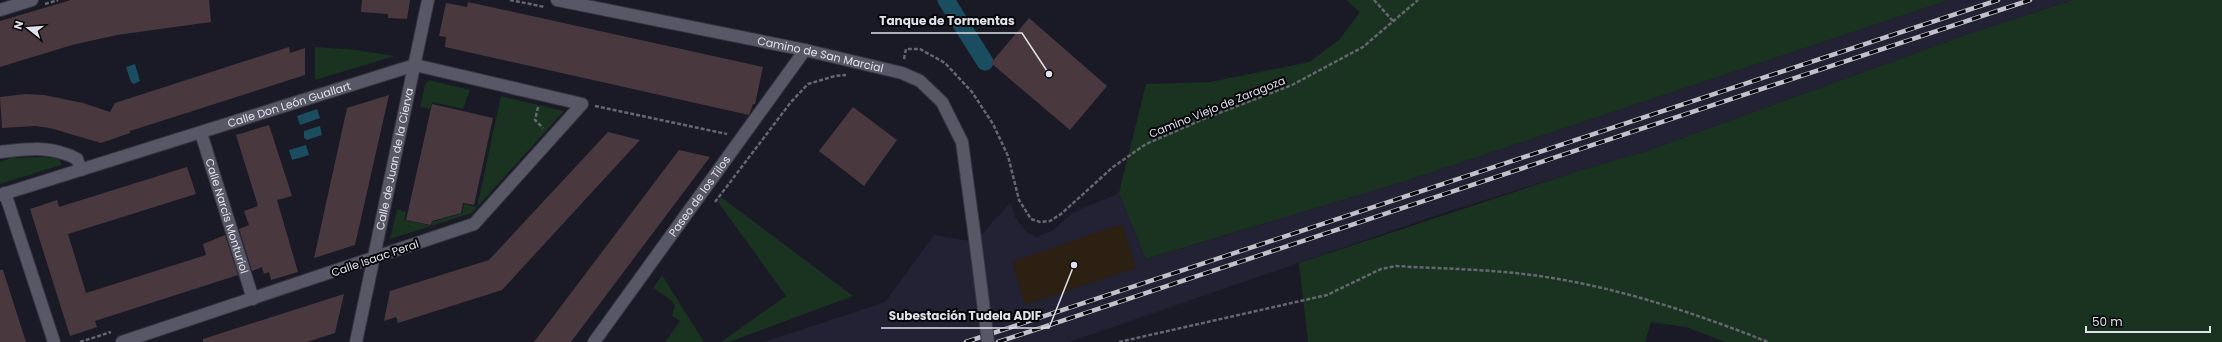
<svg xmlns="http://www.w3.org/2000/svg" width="2222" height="342" font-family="Poppins,sans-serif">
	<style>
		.built { fill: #232134 }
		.industrial { fill: #2c2012 }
		.green { fill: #193320 }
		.water { fill: #194d5f }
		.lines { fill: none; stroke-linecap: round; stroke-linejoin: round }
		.canal { stroke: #194d5f; stroke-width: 17 }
		.building { fill: #49393f }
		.minor-casing { stroke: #36353f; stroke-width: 14 }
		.path { stroke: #666671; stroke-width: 2.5; stroke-dasharray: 4 2; stroke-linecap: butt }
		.minor { stroke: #585766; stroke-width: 12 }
		.rail-casing { stroke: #c1c1cb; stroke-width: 4.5 }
		.rail { stroke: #06060a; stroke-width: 3; stroke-dasharray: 9; stroke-linecap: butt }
		.minor-bridge-casing { stroke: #36353f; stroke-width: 14; stroke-linecap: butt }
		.minor-bridge { stroke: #585766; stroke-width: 12 }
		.labels { text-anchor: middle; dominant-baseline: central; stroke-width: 4; stroke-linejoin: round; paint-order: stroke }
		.street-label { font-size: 11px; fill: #e1e1ea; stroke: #06060a }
		.leader { fill: none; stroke: #e1e1ea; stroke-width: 1.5 }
		.callout-dot { fill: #e1e1ea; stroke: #06060a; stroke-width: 1.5 }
		.callout-label { font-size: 12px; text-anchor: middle; font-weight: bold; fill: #e1e1ea; stroke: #06060a; stroke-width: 4; stroke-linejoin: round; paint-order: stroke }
	</style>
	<rect width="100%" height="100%" fill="#1a1926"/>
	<!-- built -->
	<path class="built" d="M1949 0H2073L1963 36 1647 151 1575 172 1444 213 1069 342H764L885 302 934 235 975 242 1011 202 1015 217 1027 233 1037 237 1052 231 1072 213 1119 193 1147 259 1402 182Z"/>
	<!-- industrial -->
	<path class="industrial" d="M1122 224 1136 268 1025 305 1012 262Z"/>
	<!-- green -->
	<path class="green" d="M1346 0H1949L1402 182 1146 259 1119 193 1146 84 1210 82 1309 62 1339 40 1360 12Z
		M2073 0H2222V342H1725L1686 327 1651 322 1645 342H1308L1299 263 1575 172 1647 151 1963 36Z
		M315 47 356 50 395 56 315 80Z
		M429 80 470 90 463 109 432 102 430 109 420 107 425 85Z
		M501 96 564 111 472 213 390 239 397 209 406 212 404 220 432 226V222L462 213 464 204 477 207Z
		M45 157 60 159 61 165 0 184V162L11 158Z
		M721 197 853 296 729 342H721L786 296 718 202Z
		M662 275 704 342H665L680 321 672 316 675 306 672 301 653 288Z"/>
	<!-- water -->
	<path class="water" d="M135 64 140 81 134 84 131 82 126 67Z
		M317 109 320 118 300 125 297 116Z
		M320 126 322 135 307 140 304 138V131Z
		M306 145 309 155 292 160 289 150Z"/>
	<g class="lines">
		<!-- canal -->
		<path class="canal" d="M946 0 985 62"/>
	</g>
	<!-- building -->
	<path class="building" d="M71 0H209L211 22 117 35 72 45 0 67V21Z
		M362 0H410L407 19 388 18V14L361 12Z
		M468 2 763 67 755 104H753L749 115 445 47 446 37 439 36 446 3 467 7Z
		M1029 18 1107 86 1070 130 991 63Z
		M289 47 290 53 305 48V75L130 131V133L101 143 50 128 35 126 2 128 0 97 26 94 44 95 83 103 110 112 115 103Z
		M389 95 355 245 314 258 347 108Z
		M432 104 493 118 474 205 463 203 461 213 432 221 431 225 406 220Z
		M853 107 897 140 864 186 819 151Z
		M269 125 292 196 277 200 298 272 271 280 269 272 264 274 262 267 252 271 239 229 249 225 244 211 258 206 236 135Z
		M608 132 640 140 502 290 398 323 396 317 384 321 390 291 489 260Z
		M679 150 710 157 571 342H534Z
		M187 167 196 194 68 234 86 293 206 255 203 244 225 235 238 275 95 321 97 327 70 336 30 209 57 200 59 207Z
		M0 270H3L26 342H0Z
		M344 294 335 333 307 342H203V339Z"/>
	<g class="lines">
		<!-- minor casing -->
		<g class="minor-casing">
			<g id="minor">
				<path id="s1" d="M557 0 805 50 902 73 920 81 942 102 962 142 974 231"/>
				<path d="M0 10 32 0"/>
				<path id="s2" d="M201 133 253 299"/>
				<path d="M0 152C28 149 51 145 77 159L81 170"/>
				<path d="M5 193 54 342"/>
				<path id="s3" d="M0 195 415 65 582 104 474 224 122 342"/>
				<path id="s4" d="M356 342 428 0"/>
				<path id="s5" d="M594 342 805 50"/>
			</g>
		</g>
		<!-- path -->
		<path class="path" d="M510 0 545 7
			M1374 0 1393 21
			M45 4 58 0
			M904 59 906 49H920L945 63 972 92 993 124 1008 156 1019 200 1031 219 1040 222 1050 221 1061 214 1113 167 1146 144 1206 118 1292 85 1363 47 1418 0
			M595 106 727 134
			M538 107 535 120 543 128
			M715 202 791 102 808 84 835 76 846 75
			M80 342 111 332
			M1119 342 1327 295 1381 269 1396 266C1444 269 1492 269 1539 276 1617 287 1695 313 1768 342"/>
		<!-- minor -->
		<use href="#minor" class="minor"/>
		<!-- rail casing -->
		<g class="rail-casing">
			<path id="rail" d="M966 342 1998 0
				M998 342 2030 0"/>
		</g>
		<!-- rail -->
		<use href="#rail" class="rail"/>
		<!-- minor-bridge casing -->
		<g class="minor-bridge-casing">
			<path id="minor-bridge" d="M974 231 988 342"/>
		</g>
		<!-- minor-bridge -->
		<use href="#minor-bridge" class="minor-bridge"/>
	</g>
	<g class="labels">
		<!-- street labels -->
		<g class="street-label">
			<text stroke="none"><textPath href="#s1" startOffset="269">Camino de San Marcial</textPath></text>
			<text stroke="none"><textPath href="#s3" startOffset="303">Calle Don León Guallart</textPath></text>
			<text transform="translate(1217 107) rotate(-22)">Camino Viejo de Zaragoza</text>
			<text stroke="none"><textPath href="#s4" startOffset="187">Calle de Juan de la Cierva</textPath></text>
			<text stroke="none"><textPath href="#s5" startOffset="180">Paseo de los Tilos</textPath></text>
			<text stroke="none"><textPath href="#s2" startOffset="87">Calle Narcís Monturiol</textPath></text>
			<text transform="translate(375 258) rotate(-19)">Calle Isaac Peral</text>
		</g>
	</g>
	<!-- callouts -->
	<path class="leader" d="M1049 74L1022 33H871M1074 265L1049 328H881"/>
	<g class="callout-dot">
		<circle cx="1049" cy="74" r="4"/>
		<circle cx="1074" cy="265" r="4"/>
	</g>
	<g class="callout-label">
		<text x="947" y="25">Tanque de Tormentas</text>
		<text x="965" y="320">Subestación Tudela ADIF</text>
	</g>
	<!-- north arrow -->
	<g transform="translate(28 28) rotate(287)" stroke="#06060a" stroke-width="3" paint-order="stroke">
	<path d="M0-3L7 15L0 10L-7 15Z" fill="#e1e1ea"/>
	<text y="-6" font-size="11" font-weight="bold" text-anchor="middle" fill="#e1e1ea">N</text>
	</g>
	<!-- scale -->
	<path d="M2086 326v6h124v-6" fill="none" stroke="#e1e1ea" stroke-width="2"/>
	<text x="2092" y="326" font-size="12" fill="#e1e1ea" stroke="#06060a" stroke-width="3" paint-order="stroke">50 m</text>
</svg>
